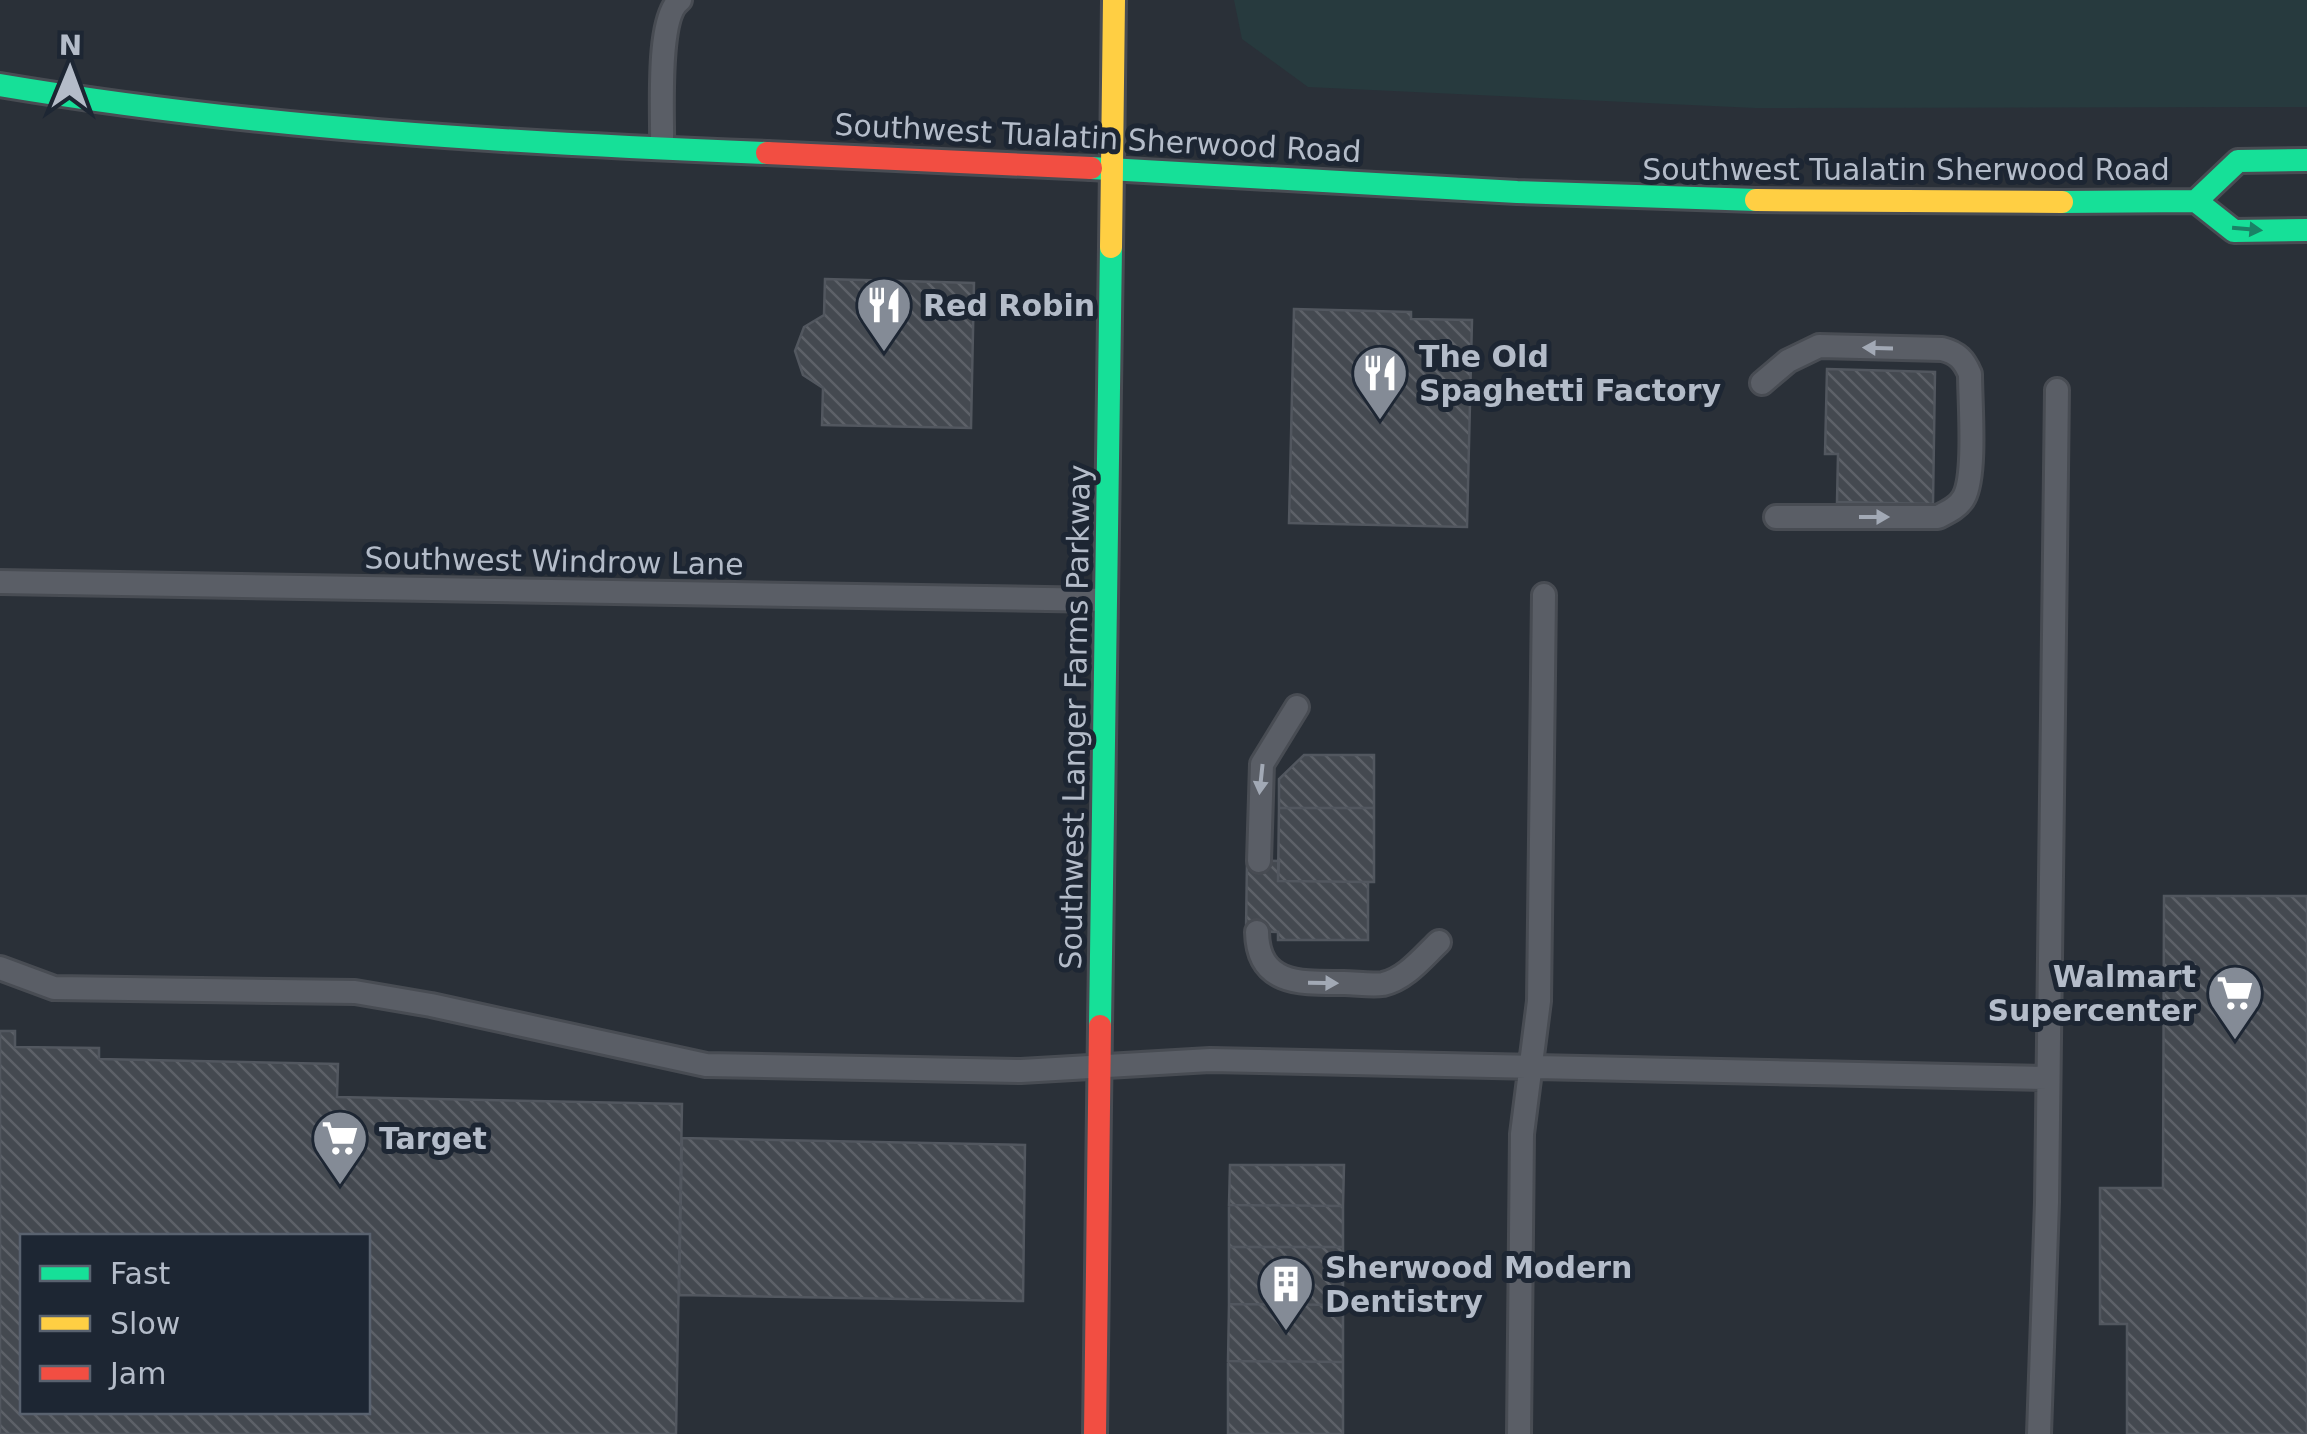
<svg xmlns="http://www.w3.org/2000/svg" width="2307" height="1434" font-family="'DejaVu Sans',sans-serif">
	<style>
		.green { fill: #273a3e }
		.building { fill: url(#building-back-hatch); stroke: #52575f; stroke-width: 2.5; fill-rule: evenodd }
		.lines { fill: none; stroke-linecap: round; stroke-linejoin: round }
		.lane-casing { stroke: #484c53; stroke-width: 28 }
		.fast-casing { stroke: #484c53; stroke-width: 28 }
		.slow-casing { stroke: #484c53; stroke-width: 28 }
		.jam-casing { stroke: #484c53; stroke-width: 28 }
		.lane { stroke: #5a5e66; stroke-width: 22 }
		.fast { stroke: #16e098; stroke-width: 22 }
		.slow { stroke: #ffcf43; stroke-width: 22 }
		.jam { stroke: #f24e42; stroke-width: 22 }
		.oneway { fill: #1a8366 }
		.oneway2 { fill: #a2a9b5 }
		.labels { text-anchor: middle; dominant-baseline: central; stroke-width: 10; stroke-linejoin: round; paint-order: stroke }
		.street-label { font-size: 30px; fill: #b4bcc9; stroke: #1d2633 }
		.poi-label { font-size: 30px; font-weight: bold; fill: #b4bcc9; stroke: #1d2633; text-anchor: start }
	</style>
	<defs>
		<pattern id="building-back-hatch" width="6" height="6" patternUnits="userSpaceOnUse" patternTransform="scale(2.5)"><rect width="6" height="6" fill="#444950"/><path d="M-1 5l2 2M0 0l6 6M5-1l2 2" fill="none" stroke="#5d6168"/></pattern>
	</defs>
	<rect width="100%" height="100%" fill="#2a3038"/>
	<!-- green -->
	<path class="green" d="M1234 0H2307V107L1755 108 1308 87 1242 39Z"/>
	<!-- building -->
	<path class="building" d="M825 279 974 283 971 428 822 425 823 388 803 375 795 351 804 327 824 315Z
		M1294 309 1411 312V319L1472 320 1467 527 1289 523Z
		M1827 369 1935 372 1933 504 1837 502 1838 454H1825Z
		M1304 755H1374V808H1279V779Z
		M1279 808H1374V882L1278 881Z
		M1247 860 1279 861 1278 881 1368 882V940H1278V932L1246 931Z
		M2164 896H2307V1434H2127V1324H2100V1188H2163Z
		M0 1031H15V1047L99 1048V1059L338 1064 337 1097 682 1104 676 1434H0ZM22 1236H368V1412H22Z
		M682 1138 1025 1145 1023 1301 679 1295Z
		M1230 1165H1344L1343 1206 1229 1205Z
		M1229 1205 1343 1206V1247H1229Z
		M1229 1247H1343V1305L1229 1304Z
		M1229 1304 1343 1305V1362L1228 1361Z
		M1228 1361 1343 1362V1434H1228Z"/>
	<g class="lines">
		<!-- lane casing -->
		<g class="lane-casing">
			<path id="lane" d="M662 147C663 116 656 17 680 0
				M1762 383 1788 361 1819 346 1942 349C1958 353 1964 360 1970 374 1970 402 1976 475 1964 497 1959 507 1948 512 1938 517H1776
				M0 582 1106 600
				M1259 861 1262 764 1297 707
				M1257 932C1258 986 1302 983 1344 983 1356 983 1371 986 1383 984 1406 979 1423 957 1439 942
				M0 968 54 988 355 992 431 1005 706 1065 1021 1071 1210 1060 2047 1078
				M1519 1434 1522 1134 1539 1001 1544 595
				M2039 1434 2047 1202 2057 390"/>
		</g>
		<!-- fast casing -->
		<g class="fast-casing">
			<path id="fast" d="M0 85C255 128 509 143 767 153
				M1091 168 1517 192 1756 200
				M2196 201 2238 161 2307 160
				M2062 202 2196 201 2234 231 2307 230
				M1100 1026 1111 247"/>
		</g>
		<!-- slow casing -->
		<g class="slow-casing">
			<path id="slow" d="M1756 200 2062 202
				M1111 247 1114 0"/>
		</g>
		<!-- jam casing -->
		<g class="jam-casing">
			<path id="jam" d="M767 153 1091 168
				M1095 1434 1100 1026"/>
		</g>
		<!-- lane -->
		<use href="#lane" class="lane"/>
		<!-- fast -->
		<use href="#fast" class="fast"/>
		<!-- slow -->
		<use href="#slow" class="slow"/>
		<!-- jam -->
		<use href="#jam" class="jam"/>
	</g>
	<!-- one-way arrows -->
	<defs><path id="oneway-solid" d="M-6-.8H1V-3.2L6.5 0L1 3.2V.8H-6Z" transform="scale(2.5)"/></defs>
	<use class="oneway" href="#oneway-solid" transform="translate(2247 229) rotate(5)"/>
	<g class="oneway2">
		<use href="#oneway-solid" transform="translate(1878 348) rotate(-178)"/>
		<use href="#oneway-solid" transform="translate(1874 517)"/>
		<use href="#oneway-solid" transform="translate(1261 779) rotate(96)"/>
		<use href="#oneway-solid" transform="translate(1323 983) rotate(1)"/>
	</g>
	<!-- icons -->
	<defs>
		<g id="restaurant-pin" transform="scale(2.875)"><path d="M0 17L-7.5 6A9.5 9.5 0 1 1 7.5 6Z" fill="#848b96" stroke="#1d2633"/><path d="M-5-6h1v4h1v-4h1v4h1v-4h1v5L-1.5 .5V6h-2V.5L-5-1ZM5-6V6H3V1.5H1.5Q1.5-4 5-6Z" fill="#fff"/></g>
		<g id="supermarket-pin" transform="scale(2.875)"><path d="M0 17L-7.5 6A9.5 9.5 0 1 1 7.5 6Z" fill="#848b96" stroke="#1d2633"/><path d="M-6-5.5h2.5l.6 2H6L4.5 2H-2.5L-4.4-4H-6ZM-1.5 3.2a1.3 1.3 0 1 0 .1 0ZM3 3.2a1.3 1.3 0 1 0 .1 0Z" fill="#fff"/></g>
		<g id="building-pin" transform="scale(2.875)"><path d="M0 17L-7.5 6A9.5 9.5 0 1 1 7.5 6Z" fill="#848b96" stroke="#1d2633"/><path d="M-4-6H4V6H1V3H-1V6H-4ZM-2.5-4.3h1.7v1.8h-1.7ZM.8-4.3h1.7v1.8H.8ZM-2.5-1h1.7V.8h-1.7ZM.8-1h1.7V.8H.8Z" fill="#fff"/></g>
	</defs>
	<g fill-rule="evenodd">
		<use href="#restaurant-pin" x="884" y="305"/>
		<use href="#restaurant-pin" x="1380" y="373"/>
		<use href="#supermarket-pin" x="2235" y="993"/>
		<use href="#supermarket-pin" x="340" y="1138"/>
		<use href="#building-pin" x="1286" y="1284"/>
	</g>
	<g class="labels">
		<!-- street labels -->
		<g class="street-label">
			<text transform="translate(1098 138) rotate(3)">Southwest Tualatin Sherwood Road</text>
			<text x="1906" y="169">Southwest Tualatin Sherwood Road</text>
			<text transform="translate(554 561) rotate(1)">Southwest Windrow Lane</text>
			<text transform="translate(1075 717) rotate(-89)">Southwest Langer Farms Parkway</text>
		</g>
		<!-- poi labels -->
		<g class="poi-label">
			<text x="923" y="305">Red Robin</text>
			<text x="1419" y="356">The Old<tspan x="1419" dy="34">Spaghetti Factory</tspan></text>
			<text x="2196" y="976" text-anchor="end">Walmart<tspan x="2196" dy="34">Supercenter</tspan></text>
			<text x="379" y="1138">Target</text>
			<text x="1325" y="1267">Sherwood Modern<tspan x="1325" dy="34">Dentistry</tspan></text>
		</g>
	</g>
	<!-- legend -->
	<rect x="20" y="1234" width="350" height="180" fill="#1d2633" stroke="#59626f" stroke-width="2.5"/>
	<rect x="40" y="1266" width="50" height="15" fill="#16e098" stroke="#59626f" stroke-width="2.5"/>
	<text x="110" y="1284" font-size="30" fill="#b4bcc9">Fast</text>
	<rect x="40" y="1316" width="50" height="15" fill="#ffcf43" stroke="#59626f" stroke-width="2.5"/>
	<text x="110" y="1334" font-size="30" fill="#b4bcc9">Slow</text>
	<rect x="40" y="1366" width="50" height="15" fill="#f24e42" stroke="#59626f" stroke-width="2.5"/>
	<text x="110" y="1384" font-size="30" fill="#b4bcc9">Jam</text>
	<!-- north arrow -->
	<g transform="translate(70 70) rotate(1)" stroke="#1d2633" stroke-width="8" paint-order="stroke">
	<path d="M0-8L18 38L0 25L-18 38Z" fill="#b4bcc9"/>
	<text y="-15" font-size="28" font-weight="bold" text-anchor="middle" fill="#b4bcc9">N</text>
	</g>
</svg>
